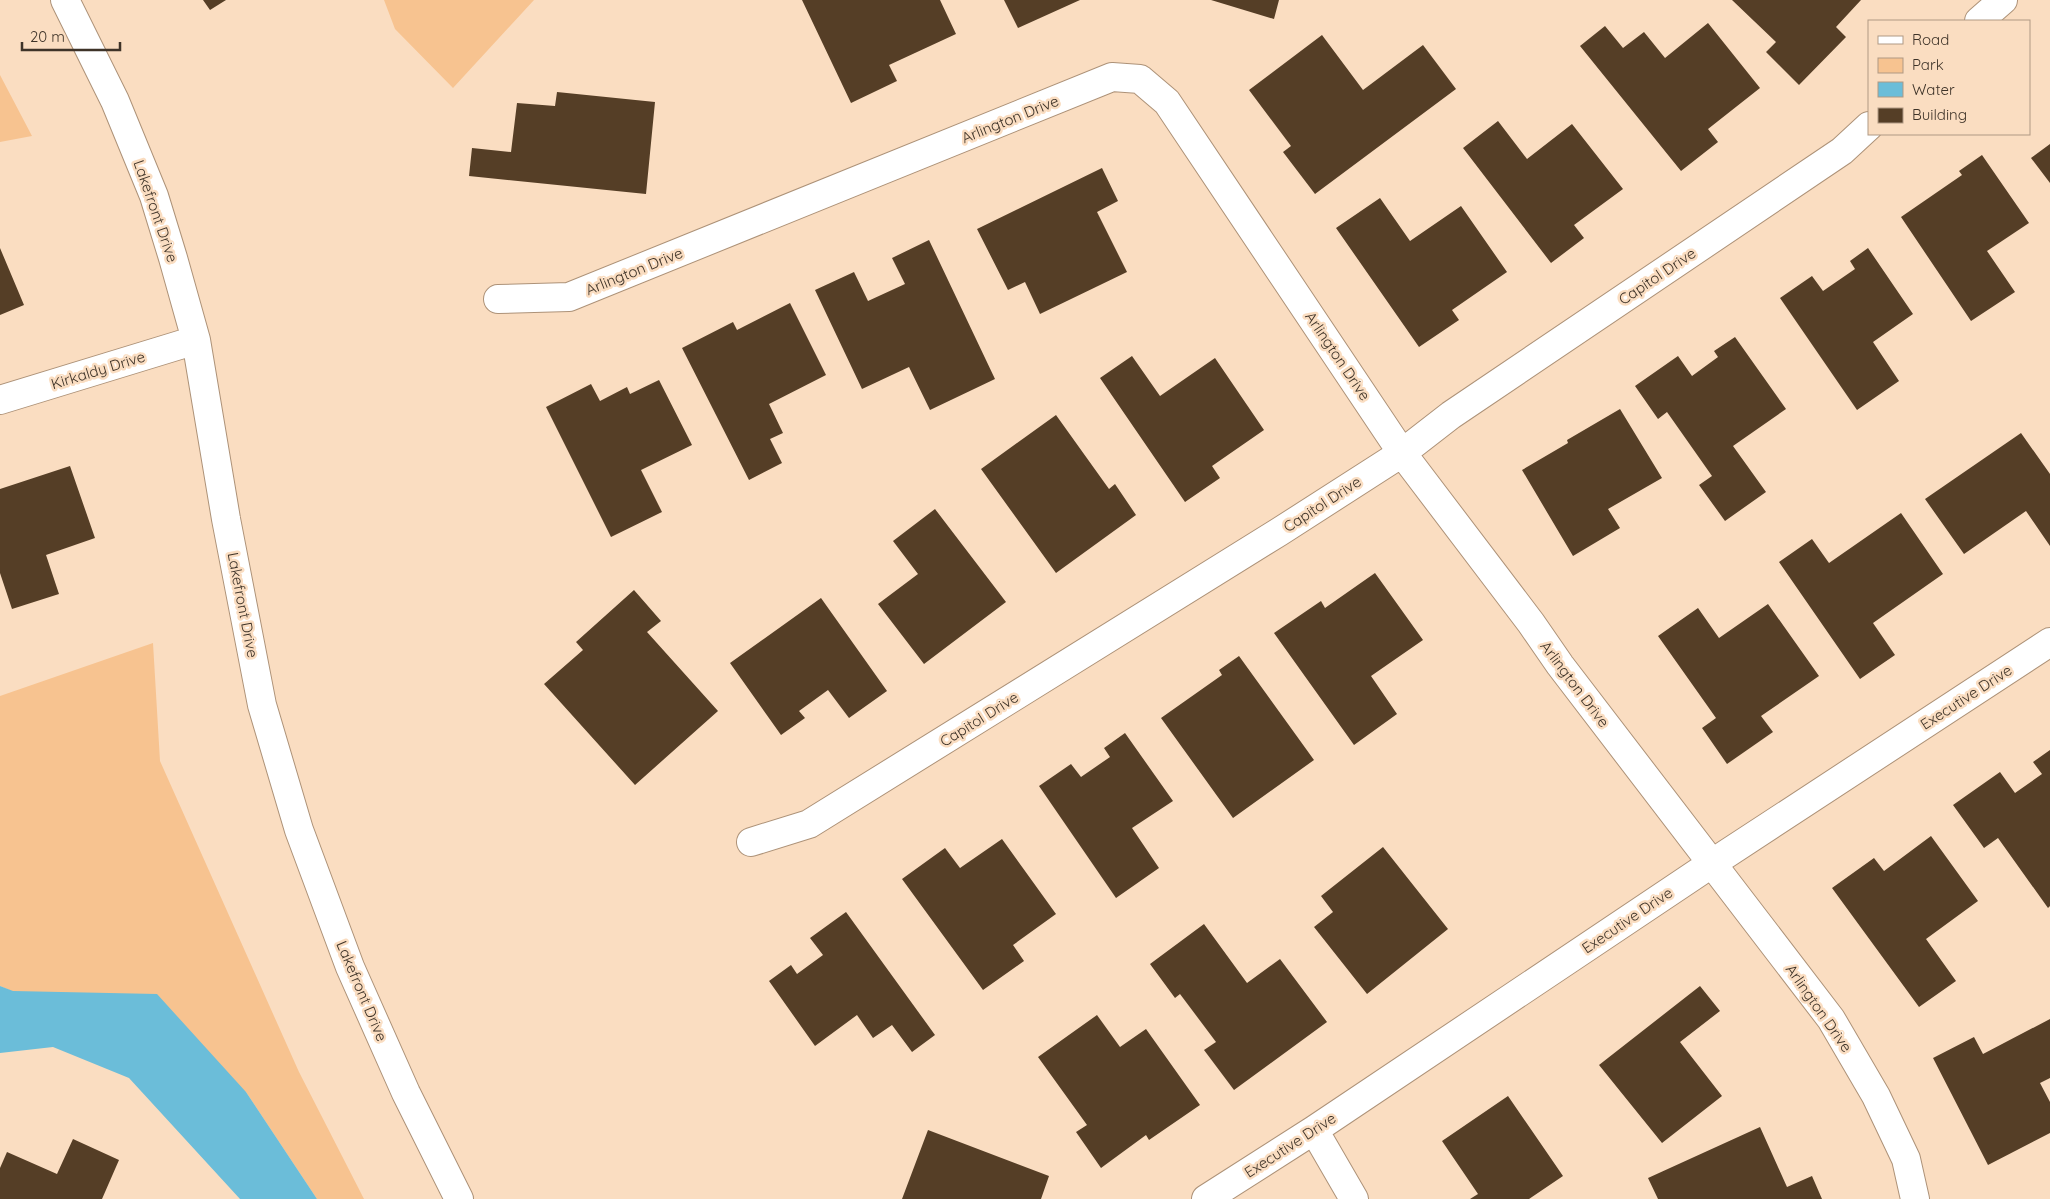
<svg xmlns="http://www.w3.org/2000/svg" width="2050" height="1199" font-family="Quicksand,sans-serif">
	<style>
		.green { fill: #f7c390 }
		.water { fill: #6bbdd9 }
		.building { fill: #553e26 }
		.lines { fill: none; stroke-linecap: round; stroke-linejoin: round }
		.minor-casing { stroke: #ad9278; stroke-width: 30 }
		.minor { stroke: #fff; stroke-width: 28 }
		.labels { text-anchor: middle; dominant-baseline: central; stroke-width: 5; stroke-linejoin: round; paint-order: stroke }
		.street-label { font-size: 15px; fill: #3e3328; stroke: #faddc1 }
	</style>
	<rect width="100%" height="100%" fill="#faddc1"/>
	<!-- green -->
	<path class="green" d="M384 0H534L453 88 395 29Z
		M0 75 32 136 0 142Z
		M153 643 160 761 299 1072 364 1199H317L246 1092 0 986V696Z"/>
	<!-- water -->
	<path class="water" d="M0 986 13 991 157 994 246 1092 317 1199H240L129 1078 53 1047 0 1053Z"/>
	<!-- building -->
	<path class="building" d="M203 0H226L210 10Z
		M802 0H940L956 34 889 65 897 81 851 103Z
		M1004 0H1080L1018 28Z
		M1211 0H1279L1274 19Z
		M1732 0H1861L1836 27 1846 37 1799 85 1766 52 1776 42Z
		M1708 23 1760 88 1708 129 1718 142 1681 171 1580 46 1605 26 1623 48 1644 32 1665 58Z
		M1322 35 1363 90 1423 45 1456 89 1315 194 1283 152 1291 146 1249 90Z
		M557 92 655 102 646 194 469 176 472 148 511 152 517 103 555 106Z
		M1498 121 1527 159 1572 124 1623 189 1574 225 1584 238 1551 263 1463 148Z
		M2050 144V183L2031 158Z
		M1982 155 2029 223 1987 251 2015 292 1971 321 1901 217 1962 175 1959 171Z
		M1102 168 1118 201 1097 212 1127 272 1040 314 1025 282 1008 290 977 229Z
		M1380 198 1410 241 1461 206 1507 272 1452 310 1459 320 1419 347 1336 228Z
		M929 240 995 379 930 410 909 367 862 389 815 290 854 272 868 301 905 284 892 258Z
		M0 248 24 305 0 315Z
		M1868 248 1913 314 1873 342 1899 381 1857 410 1780 298 1812 276 1823 291 1855 269 1850 261Z
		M790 303 826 375 769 404 783 433 770 439 782 463 749 480 682 348 733 322 737 330Z
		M1735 337 1786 409 1733 446 1766 492 1725 521 1699 485 1712 476 1667 412 1658 419 1635 386 1678 356 1692 376 1718 357 1714 351Z
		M1132 356 1160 396 1215 358 1264 430 1212 466 1220 478 1185 502 1100 378Z
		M659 380 692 445 641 470 662 512 611 537 546 407 591 384 600 401 627 387 630 394Z
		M1620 409 1662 478 1608 509 1620 528 1573 556 1522 470 1568 443 1567 440Z
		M1056 415 1109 489 1115 484 1136 515 1056 573 981 469Z
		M2021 433 2050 474V546L2026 511 1964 554 1925 499Z
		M70 466 95 538 46 555 59 594 12 609 0 573V489Z
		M935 509 1006 602 924 664 878 604 918 574 893 541Z
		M1901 513 1943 574 1873 623 1895 655 1860 679 1779 562 1812 539 1829 563Z
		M1375 573 1423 640 1371 676 1397 714 1354 745 1274 633 1321 601 1325 608Z
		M634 590 661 621 647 632 718 711 635 785 544 684 583 650 576 642Z
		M821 598 887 691 849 718 828 690 799 711 805 718 781 735 730 663Z
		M1768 604 1819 676 1761 716 1773 732 1727 764 1702 728 1716 718 1658 636 1698 608 1719 638Z
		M1239 656 1314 760 1233 818 1161 718 1222 675 1219 670Z
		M1125 733 1173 801 1132 828 1159 868 1116 898 1039 786 1071 764 1081 777 1110 757 1104 748Z
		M2050 750V906L2048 908 1998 838 1984 848 1953 805 2000 772 2015 793 2042 774 2033 762Z
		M1931 836 1978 901 1926 939 1956 981 1919 1007 1832 888 1874 858 1884 871Z
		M1002 839 1056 914 1013 945 1024 961 983 990 902 879 945 848 960 868Z
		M1383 847 1448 929 1367 994 1314 927 1333 912 1321 896Z
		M846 912 935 1035 912 1052 892 1025 873 1038 857 1015 815 1046 769 981 791 965 797 974 823 955 810 938Z
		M1204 924 1247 983 1280 959 1327 1022 1234 1090 1204 1050 1216 1042 1180 994 1175 998 1150 964Z
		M1700 986 1720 1011 1680 1042 1722 1096 1662 1143 1599 1065Z
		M1097 1015 1120 1047 1146 1029 1200 1105 1149 1140 1146 1135 1101 1168 1076 1132 1087 1125 1038 1057Z
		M2050 1019V1078L2040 1083 2050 1102V1133L1988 1165 1933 1058 1974 1037 1983 1054Z
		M1508 1096 1563 1176 1529 1199H1470L1478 1194 1442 1141Z
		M1760 1127 1787 1187 1812 1176 1822 1199H1658L1648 1178Z
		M928 1130 1049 1176 1041 1199H902Z
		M73 1139 119 1160 102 1199H0V1168L7 1152 57 1174Z"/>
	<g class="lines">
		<!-- minor casing -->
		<g class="minor-casing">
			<path id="minor" d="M65 0 115 101 154 196 173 258 196 340 226 519 262 705 299 830 350 967 406 1093 459 1199
				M1979 21 2003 0
				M498 299 569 297 1112 77 1140 79 1167 102 1402 453 1531 623 1560 665 1831 1019 1876 1096 1906 1159 1915 1199
				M0 400 196 340
				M751 842 809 824 1279 532 1402 453 1451 415 1842 151 1869 126
				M1314 1130 1354 1199
				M1206 1199 1314 1130 1711 864 2050 642"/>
		</g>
		<!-- minor -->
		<use href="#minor" class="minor"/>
	</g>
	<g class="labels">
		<!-- street labels -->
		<g class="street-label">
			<text transform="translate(1010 119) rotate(-22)">Arlington Drive</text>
			<text transform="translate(156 211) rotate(71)">Lakefront Drive</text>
			<text transform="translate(634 271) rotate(-22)">Arlington Drive</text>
			<text transform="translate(1657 276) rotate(-34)">Capitol Drive</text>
			<text transform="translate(1338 356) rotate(56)">Arlington Drive</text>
			<text transform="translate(98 370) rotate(-17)">Kirkaldy Drive</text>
			<text transform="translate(1322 504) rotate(-33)">Capitol Drive</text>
			<text transform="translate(243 605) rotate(79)">Lakefront Drive</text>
			<text transform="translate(1575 684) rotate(53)">Arlington Drive</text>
			<text transform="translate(1966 697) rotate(-33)">Executive Drive</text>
			<text transform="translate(979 719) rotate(-32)">Capitol Drive</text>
			<text transform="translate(1627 920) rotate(-34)">Executive Drive</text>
			<text transform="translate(362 991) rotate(67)">Lakefront Drive</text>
			<text transform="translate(1819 1008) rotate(55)">Arlington Drive</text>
			<text transform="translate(1290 1145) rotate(-33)">Executive Drive</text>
		</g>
	</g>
	<!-- legend -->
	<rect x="1868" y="20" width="162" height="115" fill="#faddc1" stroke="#af9984"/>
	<rect x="1878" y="36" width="25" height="8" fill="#ffffff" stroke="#af9984"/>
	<text x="1912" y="45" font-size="15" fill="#3e3328">Road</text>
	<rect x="1878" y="58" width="25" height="15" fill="#f7c390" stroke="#af9984"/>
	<text x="1912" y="70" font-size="15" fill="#3e3328">Park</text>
	<rect x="1878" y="82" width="25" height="15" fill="#6bbdd9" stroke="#af9984"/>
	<text x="1912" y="95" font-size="15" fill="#3e3328">Water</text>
	<rect x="1878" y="108" width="25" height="15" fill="#553e26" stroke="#af9984"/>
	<text x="1912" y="120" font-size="15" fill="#3e3328">Building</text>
	<!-- scale -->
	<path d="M22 42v8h98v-8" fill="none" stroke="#3e3328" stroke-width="2.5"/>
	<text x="30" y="42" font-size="15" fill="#3e3328" stroke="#faddc1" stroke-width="4" paint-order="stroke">20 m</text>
</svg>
